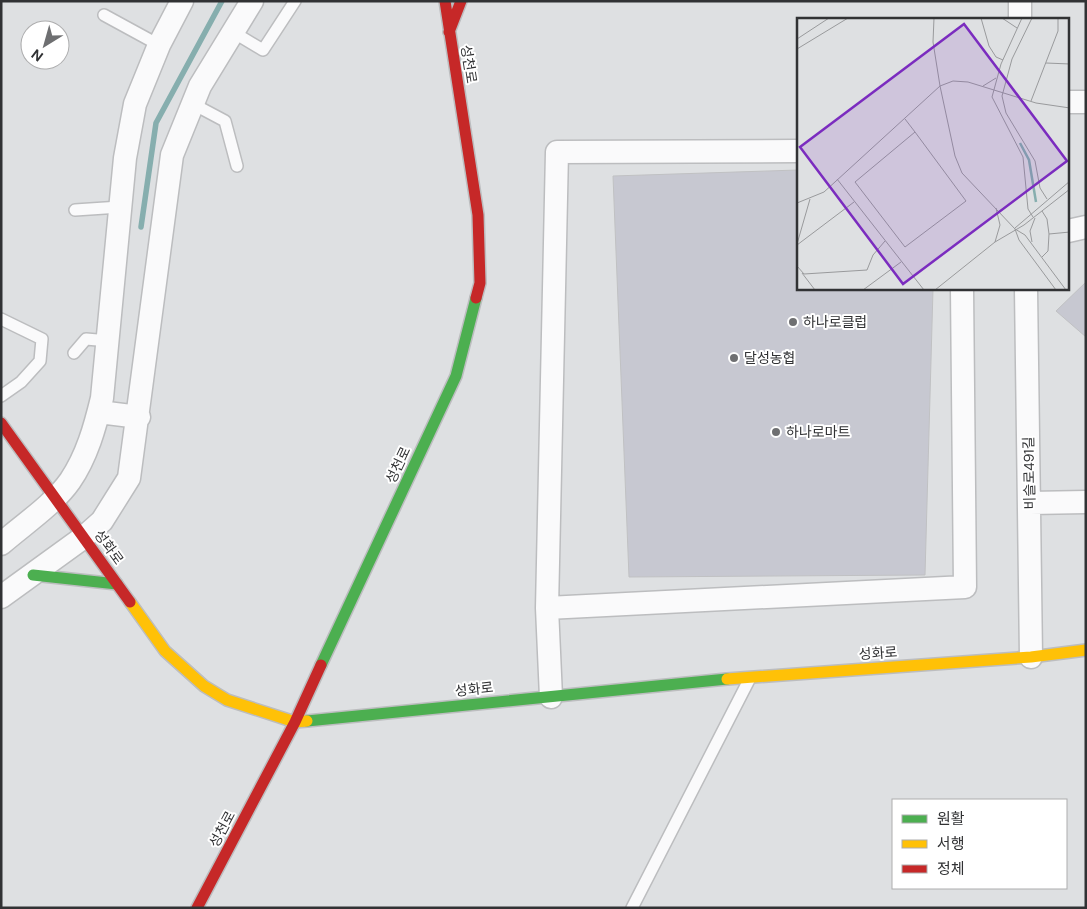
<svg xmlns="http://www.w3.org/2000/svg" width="1087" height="909" font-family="'DM Sans','Noto Sans KR',sans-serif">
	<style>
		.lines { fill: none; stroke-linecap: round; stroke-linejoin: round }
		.stream { stroke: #86aeae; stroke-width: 5.5 }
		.building { fill: #c7c8d1; stroke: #c0c1c3 }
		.lane-casing { stroke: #bcbdbf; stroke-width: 14 }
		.street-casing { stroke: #bcbdbf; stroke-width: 25 }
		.fast-casing { stroke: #bcbdbf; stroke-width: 14 }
		.slow-casing { stroke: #bcbdbf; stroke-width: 14 }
		.jam-casing { stroke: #bcbdbf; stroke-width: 14 }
		.lane { stroke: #fafafb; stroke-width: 11 }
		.street { stroke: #fafafb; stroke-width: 22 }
		.fast { stroke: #4caf50; stroke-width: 11 }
		.slow { stroke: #ffc107; stroke-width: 11 }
		.jam { stroke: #c62828; stroke-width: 11 }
		.poi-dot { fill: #6e6f71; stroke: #fff; stroke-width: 2 }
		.labels { text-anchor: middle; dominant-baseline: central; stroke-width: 4; stroke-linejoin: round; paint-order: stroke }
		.street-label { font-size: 14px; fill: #313234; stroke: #fff }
		.poi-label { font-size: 14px; fill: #313234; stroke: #fff; text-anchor: start }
		.inset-river { fill: none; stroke: #86aeae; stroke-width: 2.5 }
		.inset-road { fill: none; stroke: #999a9c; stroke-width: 1 }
		.view { fill: #7b2cbf; fill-opacity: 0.15; stroke: #7b2cbf; stroke-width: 2.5 }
		.inset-edge { fill: none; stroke: #313234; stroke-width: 2.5 }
	</style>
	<rect width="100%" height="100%" fill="#dee0e2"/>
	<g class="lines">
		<!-- stream -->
		<path class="stream" d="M141 227 156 123 222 1"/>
	</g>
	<!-- building -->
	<path class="building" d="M798 170V289H933L925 575 629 577 613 176Z
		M1086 282V337L1056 311Z"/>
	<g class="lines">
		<!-- lane casing -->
		<g class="lane-casing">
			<path id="lane" d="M104 15 159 45
				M233 32 263 50 295 1
				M193 104 225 121 237 166
				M75 210 120 207
				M1 319 42 339 40 361 21 382 1 396
				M74 353 86 339 109 341
				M632 908 750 678"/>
		</g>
		<!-- street casing -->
		<g class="street-casing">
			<path id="street" d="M1020 1V19
				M1068 102H1086
				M1068 231 1086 227
				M1026 289 1031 657
				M99 412 139 417
				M1030 503 1086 502
				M1 544C24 524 53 505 70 481 87 456 95 427 102 398L125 158 135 104 159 45 182 1
				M1 597 84 537 102 521 129 478 172 155 200 86 252 1
				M547 608 965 587 962 289
				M551 697 547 608 557 152 798 151"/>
		</g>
		<!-- fast casing -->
		<g class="fast-casing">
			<path id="fast" d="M33 575 117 584
				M321 665 456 376 476 298
				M307 721 727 679"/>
		</g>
		<!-- slow casing -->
		<g class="slow-casing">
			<path id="slow" d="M130 602 165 651 204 686 227 700 295 722 307 721
				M727 679 1031 657 1086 650"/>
		</g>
		<!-- jam casing -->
		<g class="jam-casing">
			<path id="jam" d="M445 1 478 215 480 283 476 298
				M449 32 461 1
				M1 423 130 602
				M197 908 295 722 321 665"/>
		</g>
		<!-- lane -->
		<use href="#lane" class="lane"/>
		<!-- street -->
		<use href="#street" class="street"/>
		<!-- fast -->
		<use href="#fast" class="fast"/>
		<!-- slow -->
		<use href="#slow" class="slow"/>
		<!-- jam -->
		<use href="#jam" class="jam"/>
	</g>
	<!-- markers -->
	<g class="poi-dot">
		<circle cx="793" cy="322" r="5"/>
		<circle cx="734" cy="358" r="5"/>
		<circle cx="776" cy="432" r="5"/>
	</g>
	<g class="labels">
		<!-- street labels -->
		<g class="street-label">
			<text transform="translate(469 64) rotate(81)">성천로</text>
			<text transform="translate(398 465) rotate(-65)">성천로</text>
			<text transform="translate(1029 473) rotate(-91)">비슬로491길</text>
			<text transform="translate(109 547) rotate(54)">성화로</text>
			<text transform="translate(878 653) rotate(-4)">성화로</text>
			<text transform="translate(474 689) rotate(-6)">성화로</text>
			<text transform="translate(222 829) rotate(-62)">성천로</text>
		</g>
		<!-- poi labels -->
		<g class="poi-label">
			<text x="803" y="322">하나로클럽</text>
			<text x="744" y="358">달성농협</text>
			<text x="786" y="432">하나로마트</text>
		</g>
	</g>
	<!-- overview -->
	<g transform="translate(797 18)">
		<rect width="272" height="272" fill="#dee0e2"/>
		<path class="inset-river" d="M223 125 232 142 239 184"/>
		<path class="inset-road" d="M137 0 136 24 143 68 158 138 165 155 218 211 228 217 269 272M184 0 192 28 199 39 206 42M205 0 220 10M225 0 204 46 195 79 226 139 231 191 236 199M235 0 215 41 205 78 209 95 238 143 243 170 250 181M0 21 32 0M0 31 51 0M249 45 273 46M186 68 199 60M234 83 261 13V0M108 101 118 114 58 164 108 229 169 183 118 114M40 161 127 272M0 185 27 174 143 68 156 63 171 64 239 85 273 90M245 193 250 201 252 216 273 214M218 210 273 163M218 211 222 222 259 272M198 224 203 207 199 190M235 224 233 213 238 200M0 226 13 181M0 227 57 184M245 239 251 233 252 216M0 248 7 256 70 252 76 237 88 223M5 255 18 272M66 272 104 244M138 272 198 224 227 207 273 171"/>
		<path class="view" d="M167 6 270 143 106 266 3 129Z"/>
		<rect width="272" height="272" class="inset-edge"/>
	</g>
	<!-- border -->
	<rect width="1087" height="909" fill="none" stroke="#313234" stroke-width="5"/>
	<!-- legend -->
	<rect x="892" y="799" width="175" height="90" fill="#ffffff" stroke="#adadae"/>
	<rect x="902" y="815" width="25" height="8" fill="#4caf50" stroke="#adadae"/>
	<text x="937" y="824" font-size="15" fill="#313234">원활</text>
	<rect x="902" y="840" width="25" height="8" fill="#ffc107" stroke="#adadae"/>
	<text x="937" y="849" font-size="15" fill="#313234">서행</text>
	<rect x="902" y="865" width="25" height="8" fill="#c62828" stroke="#adadae"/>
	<text x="937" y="874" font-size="15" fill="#313234">정체</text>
	<!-- north arrow -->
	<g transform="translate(45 45) rotate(217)"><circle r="24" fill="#ffffff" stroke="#adadae"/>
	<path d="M0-4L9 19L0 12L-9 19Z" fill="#6e6f71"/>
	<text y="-8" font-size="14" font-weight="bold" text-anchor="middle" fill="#313234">N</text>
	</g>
</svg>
